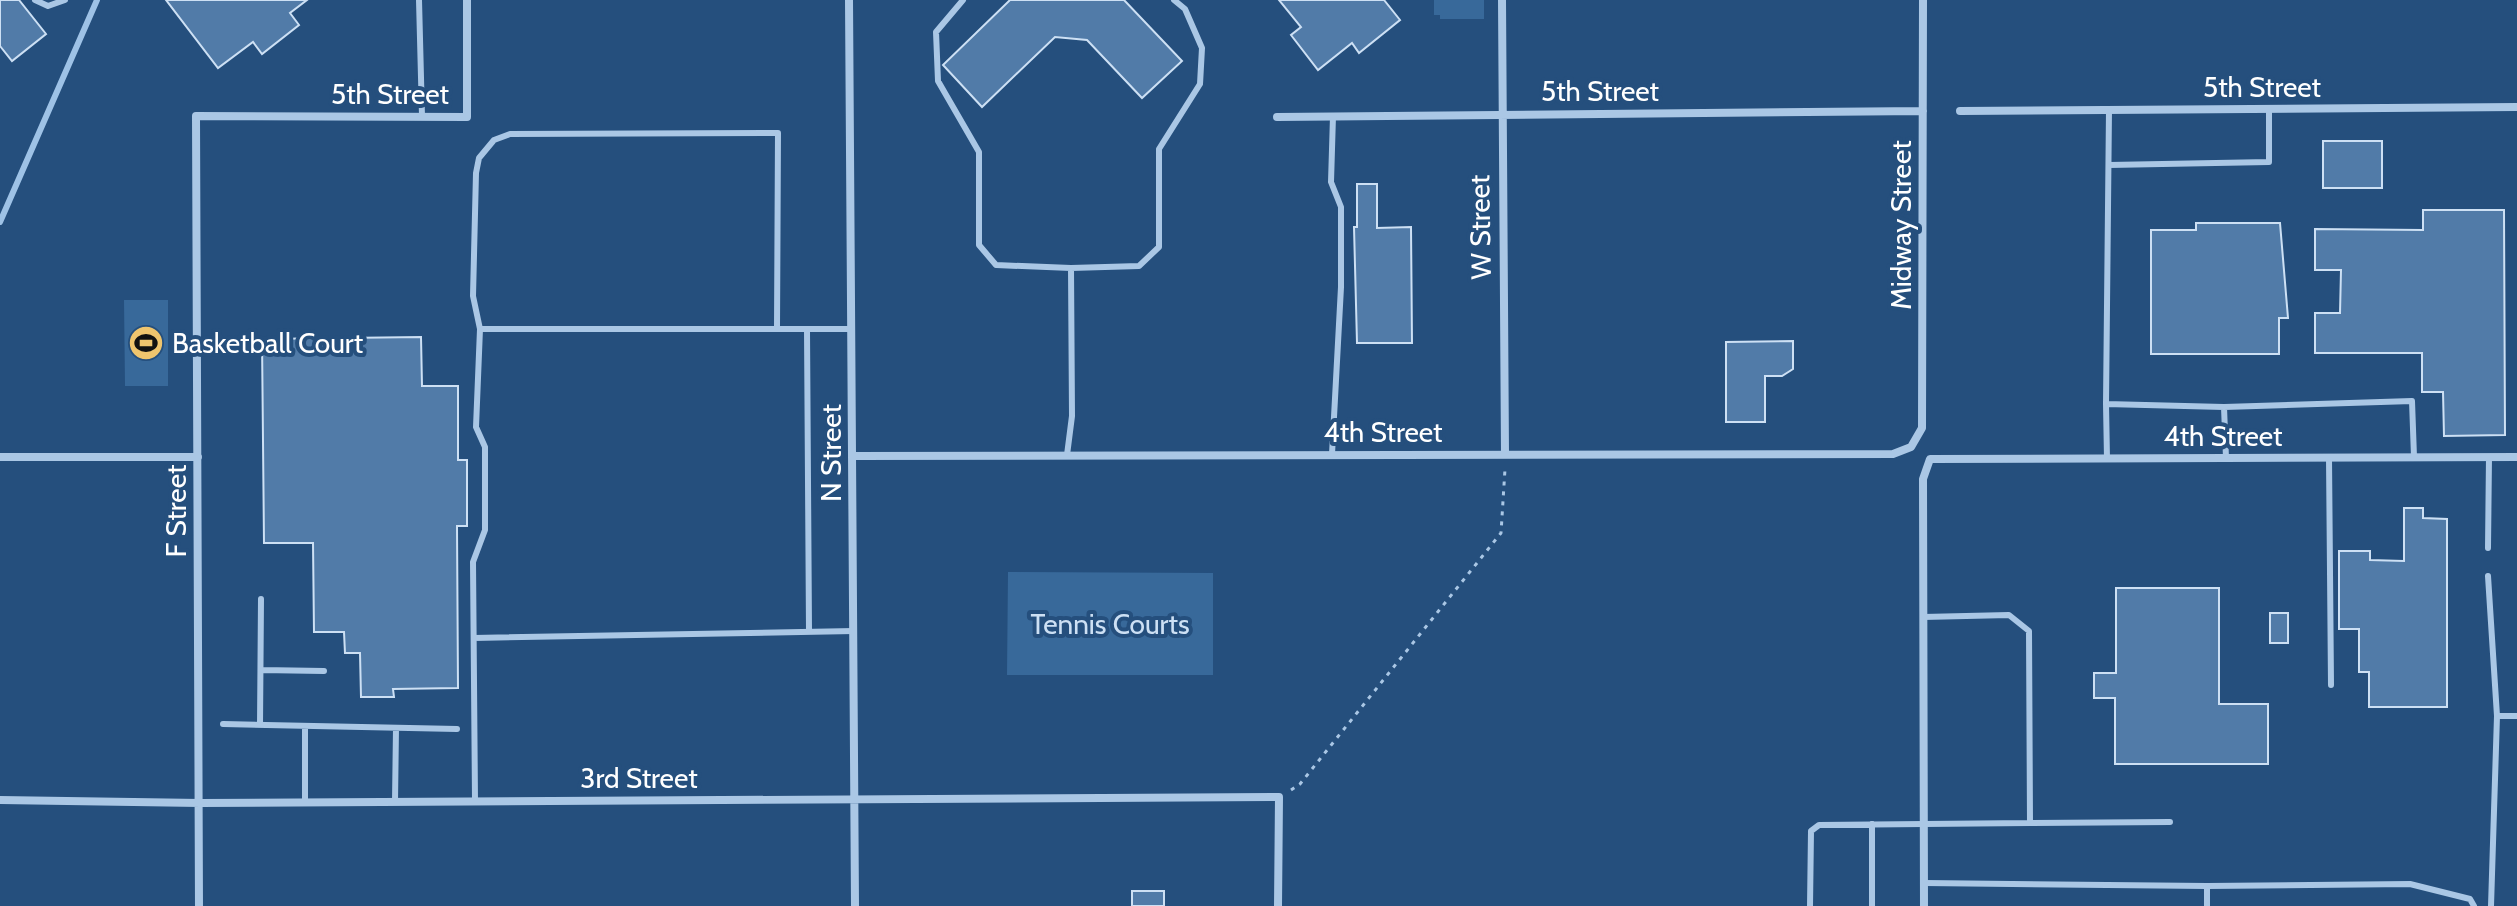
<svg xmlns="http://www.w3.org/2000/svg" width="2517" height="906" font-family="Cabin,sans-serif">
	<style>
		.green { fill: #38699a }
		.lines { fill: none; stroke-linecap: round; stroke-linejoin: round }
		.stream { stroke: #9ec2e6; stroke-width: 6 }
		.building { fill: #517ba8; stroke: #cde0f4; stroke-width: 2 }
		.path { stroke: #aac7e5; stroke-width: 3; stroke-dasharray: 4 6; stroke-linecap: butt }
		.service { stroke: #aac7e5; stroke-width: 6 }
		.minor { stroke: #aac7e5; stroke-width: 8 }
		.labels { text-anchor: middle; dominant-baseline: central; stroke-width: 8; stroke-linejoin: round; paint-order: stroke }
		.street-label { font-size: 28px; fill: #fff; stroke: #254f7d }
		.poi-label { font-size: 28px; fill: #fff; stroke: #254f7d; text-anchor: start }
		.park-label { font-size: 28px; fill: #cde0f4; stroke: #254f7d }
	</style>
	<rect width="100%" height="100%" fill="#254f7d"/>
	<!-- green -->
	<path class="green" d="M1434 0H1484V19H1440V15H1434Z
		M124 300H168V386H125Z
		M1008 572 1213 573V675H1007Z"/>
	<g class="lines">
		<!-- stream -->
		<path class="stream" d="M0 222 97 0"/>
	</g>
	<!-- building -->
	<path class="building" d="M0 0H19L46 34 12 61 0 46Z
		M166 0H307L290 13 299 25 262 54 253 42 218 68Z
		M1010 0H1124L1182 61 1142 98 1087 40 1055 37 982 107 943 65Z
		M1279 0H1384L1400 20 1359 53 1352 43 1318 70 1291 35 1301 27Z
		M2323 141H2382V188H2323Z
		M1357 184H1377V228L1411 227 1412 343H1357L1354 227H1357Z
		M2423 210H2504L2505 435 2444 436 2443 392H2422V353H2315V313H2340L2341 270H2315V229L2423 230Z
		M2196 223H2280L2288 318H2279V354H2151V230H2196Z
		M421 337 422 386H458V460H467V526H457L458 688 393 689 394 697H361L360 653H345L344 632H314L313 543H264L262 339Z
		M1793 341V369L1782 376H1765V422H1726V342Z
		M2404 508H2423V518L2447 519V707H2369V672H2359V629H2339V551H2370V560L2404 561Z
		M2116 588H2219V704H2268V764H2115V698H2094V673H2116Z
		M2270 613H2288V643H2270Z
		M1132 891H1164V906H1132Z"/>
	<g class="lines">
		<!-- path -->
		<path class="path" d="M1291 790 1300 784 1501 533 1505 469"/>
		<!-- service -->
		<path class="service" d="M35 0 48 6 65 0
			M419 0 422 116
			M963 0 936 32 938 81 979 152V245L996 265 1071 268 1072 416 1067 455
			M2109 165 2269 162V109
			M1071 268 1139 266 1159 247V149L1200 84 1202 48 1185 9 1174 0
			M480 329H777
			M807 329 809 631
			M2106 404 2109 110
			M1332 454 1341 287V207L1331 182 1333 116
			M2226 458 2224 407 2412 401 2414 457
			M2329 458 2331 685
			M2107 459 2106 404 2224 407
			M2488 548 2489 457
			M2488 576 2497 716
			M474 638 854 631
			M261 670 324 671
			M223 724 457 729
			M260 725 261 599
			M475 801 473 562 485 530V447L476 427 480 329 473 296 476 173 479 158 494 140 510 134 778 133 777 329H852
			M305 802V726
			M395 802 396 728
			M2030 823 2170 822
			M1872 824V906
			M1924 883 2207 886
			M1810 906 1811 831 1819 825 2030 823 2029 631 2009 615 1923 617
			M2207 906V886L2410 884 2470 899 2474 906
			M2491 906 2497 716H2517"/>
		<!-- minor -->
		<path class="minor" d="M849 0 855 906
			M1502 0 1505 454
			M1960 111 2517 107
			M1277 117 1923 111
			M853 456 1893 454 1911 447 1922 428 1923 0
			M0 457H198
			M0 800 200 803 1279 797 1278 906
			M199 906 196 116 467 117V0
			M1924 906 1923 479 1930 459 2517 457"/>
	</g>
	<!-- icons -->
	<defs>
		<g id="stadium-disc" transform="scale(1.8)"><circle r="9.5" fill="#efc56e" stroke="#254f7d"/><path d="M0-5a6.5 5 0 1 0 0 10a6.5 5 0 1 0 0-10ZM-3.5-1.8h7v3.6h-7Z" fill="#111"/></g>
	</defs>
	<g fill-rule="evenodd">
		<use href="#stadium-disc" x="146" y="343"/>
	</g>
	<g class="labels">
		<!-- street labels -->
		<g class="street-label">
			<text x="2262" y="87">5th Street</text>
			<text x="1600" y="91">5th Street</text>
			<text x="390" y="94">5th Street</text>
			<text transform="translate(1901 225) rotate(-90)">Midway Street</text>
			<text transform="translate(1480 227) rotate(-91)">W Street</text>
			<text x="1383" y="432">4th Street</text>
			<text x="2223" y="436">4th Street</text>
			<text transform="translate(831 453) rotate(-90)">N Street</text>
			<text transform="translate(176 511) rotate(-90)">F Street</text>
			<text x="639" y="778">3rd Street</text>
		</g>
		<!-- poi labels -->
		<g class="poi-label">
			<text x="172" y="343">Basketball Court</text>
		</g>
		<!-- park labels -->
		<g class="park-label">
			<text x="1110" y="624">Tennis Courts</text>
		</g>
	</g>
</svg>
